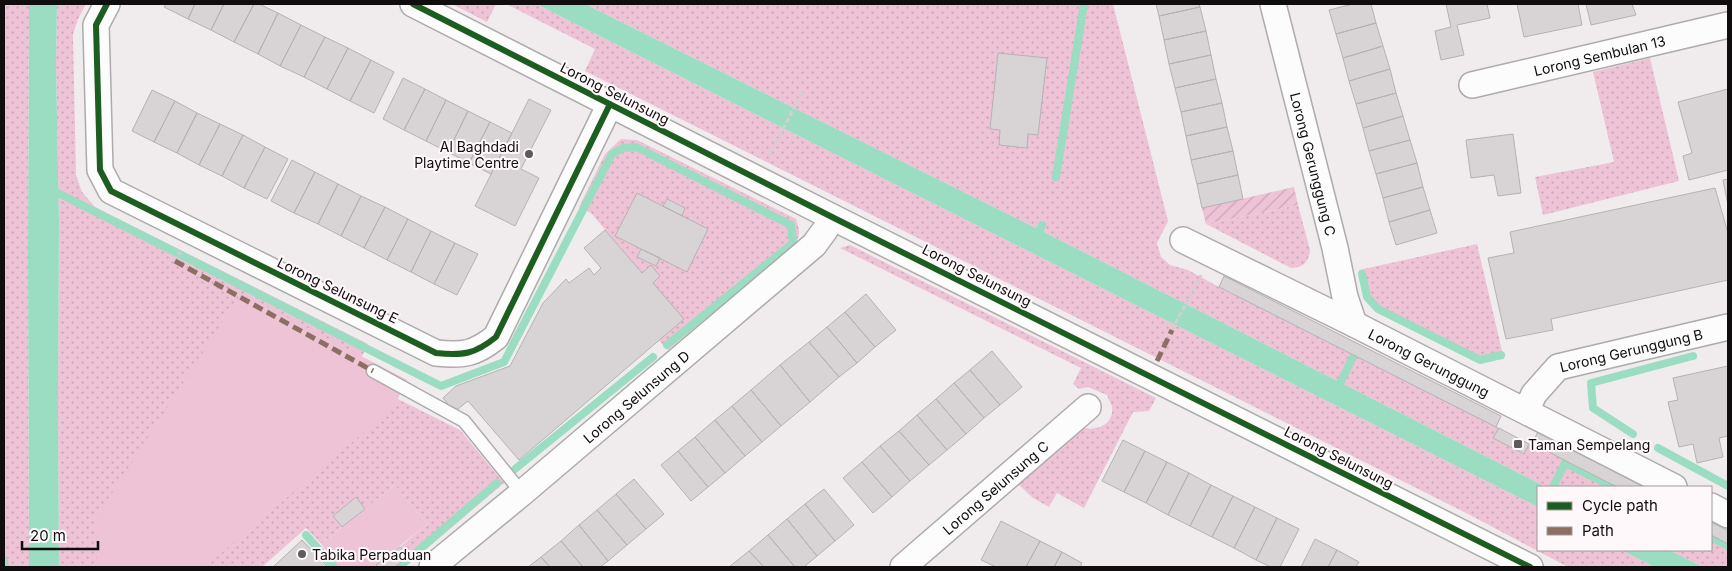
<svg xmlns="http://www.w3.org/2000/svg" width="1732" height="571" font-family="Inter,sans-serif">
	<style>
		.grass { fill: url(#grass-dots); fill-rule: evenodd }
		.park { fill: #edc3d5 }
		.garden { fill: url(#garden-furrows) }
		.water { fill: #9bddc3 }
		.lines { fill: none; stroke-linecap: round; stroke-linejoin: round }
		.stream { stroke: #9bddc3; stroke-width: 8 }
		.building { fill: #d8d4d6; stroke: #b5b2b3 }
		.service-casing { stroke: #aeabac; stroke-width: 15 }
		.minor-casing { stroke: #aeabac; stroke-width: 28 }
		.path { stroke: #d1d0d0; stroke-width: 3; stroke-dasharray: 5 2.5; stroke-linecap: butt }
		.service { stroke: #fdfcfc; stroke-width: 12 }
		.minor { stroke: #fdfcfc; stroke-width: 25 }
		.quiet { stroke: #8d6e63; stroke-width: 5; stroke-dasharray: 10 5; stroke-linecap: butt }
		.cycleway-casing { stroke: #fff8fb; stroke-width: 9 }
		.cycleway { stroke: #1b5e20; stroke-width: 6 }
		.poi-dot { fill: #5e5b5c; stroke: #fff8fb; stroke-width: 2 }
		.labels { text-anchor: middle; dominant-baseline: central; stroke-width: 4; stroke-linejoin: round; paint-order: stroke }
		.street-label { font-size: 14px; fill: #0f0d0e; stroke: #fff8fb }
		.poi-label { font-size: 14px; fill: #0f0d0e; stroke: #fff8fb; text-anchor: start }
	</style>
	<defs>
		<pattern id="grass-dots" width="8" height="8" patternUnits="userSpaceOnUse" patternTransform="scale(1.25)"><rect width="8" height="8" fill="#edc3d5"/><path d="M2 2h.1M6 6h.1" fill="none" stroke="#caa6b6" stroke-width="1.8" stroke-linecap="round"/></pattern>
		<pattern id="garden-furrows" width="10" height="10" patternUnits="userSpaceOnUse" patternTransform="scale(1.25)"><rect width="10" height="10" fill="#edc3d5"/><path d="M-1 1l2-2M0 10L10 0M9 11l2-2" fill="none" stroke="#caa6b6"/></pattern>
	</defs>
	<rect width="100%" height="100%" fill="#f0ecee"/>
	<!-- grass -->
	<path class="grass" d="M4 4H29L28 257 29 567H4Z
		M57 4H86L78 19 73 34 76 175 82 192 95 207 368 344 352 376 460 430 504 483 405 567H395L408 557 400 547 427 524 395 485 365 509 356 498 334 515 342 527 321 544 306 528 262 567H59L58 405 59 221 56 62Z
		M452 4H496L487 22Z
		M506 4H536L1538 507V550H1621L1655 567H1568L1470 515 585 71 595 49Z
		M585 4H1113L1168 221 1157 243 1161 257 1170 265 1188 270 1219 287 1499 428 1493 438 1523 454 1529 444 1532 443 1617 487H1546L1044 232Z
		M1650 58 1679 181 1543 215 1535 177 1614 162 1593 72Z
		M621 139 637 140 796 219C800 231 801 236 793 246L668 350 659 340 653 283 660 276 651 265 642 273 591 213 579 207 605 154ZM637 193 663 206 667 199 685 208 682 216 708 229 687 271 660 258 655 266 637 257 641 249 615 236Z
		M1298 205 1310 250C1309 262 1303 268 1291 268L1206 224Z
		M1477 244 1504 359 1480 362 1376 310 1370 303 1366 295 1359 270Z
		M850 245 1156 398 1149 411 1133 412 1084 508 1057 493 1049 507 1033 498 1018 484 1084 428C1098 431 1114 424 1112 407 1111 403 1108 399 1107 395L1088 387 1079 389 1073 384 1081 368 840 248Z
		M1711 535 1728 544V567H1703L1669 550H1711Z"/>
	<!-- park -->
	<path class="park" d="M241 293 407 380 394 407 205 567H101L97 565 96 518Z
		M395 485 427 524 374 567H339L321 544Z"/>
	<!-- garden -->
	<path class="garden" d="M1294 187 1298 205 1206 224 1202 208Z"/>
	<!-- water -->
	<path class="water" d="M29 4H57L56 62 59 221 58 405 59 567H29L28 257Z
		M536 4H585L1044 232 1546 487H1538V507Z
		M1621 550H1669L1703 567H1655Z"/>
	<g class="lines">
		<!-- stream -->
		<path class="stream" d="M1056 177 1084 4
			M50 189 441 386 504 362 612 154 623 148 636 147 791 225 793 243 667 345
			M1036 239 1042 225
			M1362 274 1367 297 1378 309 1480 360 1501 355
			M1336 391 1354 355
			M1633 434 1593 408 1591 383 1693 356
			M1658 448 1728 486
			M1565 463 1613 487
			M515 469 653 357
			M1553 487 1566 461
			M306 535 334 567
			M1711 537 1728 546
			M4 561 5 567
			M399 567 497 483"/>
	</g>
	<!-- building -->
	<path class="building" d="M166 4H195L188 19 164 7Z
		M195 4H224L211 30 188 19Z
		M224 4H254L234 42 211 30Z
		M254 4H259L278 13 258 54 234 42Z
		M1156 4H1199L1200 7 1159 16Z
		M1353 4H1371L1376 23 1336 34 1329 10Z
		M1446 4H1487L1490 18 1457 25 1464 55 1441 60 1435 31 1451 27Z
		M1517 4H1578L1582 25 1524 37Z
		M1586 4H1632L1636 15 1591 25Z
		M1200 7 1206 31 1164 40 1159 16Z
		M278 13 301 25 280 66 258 54Z
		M1376 23 1383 46 1343 58 1336 34Z
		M301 25 325 37 304 77 280 66Z
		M1206 31 1211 55 1169 64 1164 40Z
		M325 37 348 48 327 89 304 77Z
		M1383 46 1390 69 1349 81 1343 58Z
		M348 48 371 60 350 101 327 89Z
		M998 53 1047 58 1038 135 1028 134 1027 148 999 145 1000 130 990 129Z
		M1211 55 1216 79 1175 88 1169 64Z
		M371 60 394 72 374 113 350 101Z
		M1390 69 1396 93 1356 104 1349 81Z
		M403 78 425 89 404 130 383 119Z
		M1216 79 1222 103 1181 112 1175 88Z
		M425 89 446 100 426 141 404 130Z
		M1728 89V170L1689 180 1683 156 1692 153 1678 102Z
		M152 90 175 101 154 142 132 131Z
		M1396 93 1403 116 1363 128 1356 104Z
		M529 99 551 110 521 169 539 178 515 226 475 206Z
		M446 100 468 111 448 152 426 141Z
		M175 101 197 113 177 153 154 142Z
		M1222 103 1227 127 1186 136 1181 112Z
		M468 111 490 122 469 163 448 152Z
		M197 113 220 124 199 165 177 153Z
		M1403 116 1410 140 1369 151 1363 128Z
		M490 122 512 133 491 174 469 163Z
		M220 124 243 135 222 176 199 165Z
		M1227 127 1233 151 1191 160 1186 136Z
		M1513 134 1521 193 1498 196 1494 175 1471 178 1466 140Z
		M243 135 265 147 244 188 222 176Z
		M1410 140 1417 163 1376 174 1369 151Z
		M265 147 288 159 267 199 244 188Z
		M1233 151 1238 175 1197 184 1191 160Z
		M292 160 315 172 294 213 271 201Z
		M1417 163 1423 187 1383 198 1376 174Z
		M315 172 338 184 318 224 294 213Z
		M1238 175 1243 199 1202 208 1197 184Z
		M1728 179V205L1723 180Z
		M338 184 361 196 341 236 318 224Z
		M1423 187 1430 210 1389 222 1383 198Z
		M1715 188 1728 233V280L1551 319 1553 330 1506 339 1488 258 1514 253 1510 232Z
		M637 193 708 229 687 272 615 236Z
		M361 196 385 207 364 248 341 236Z
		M667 199 685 208 682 216 663 206Z
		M385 207 408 219 387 260 364 248Z
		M1430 210 1437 233 1396 245 1389 222Z
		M408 219 431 231 411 272 387 260Z
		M605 230 642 273 651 265 660 276 653 283 684 319 519 460 468 401 454 412 443 398 456 386 510 366 543 303 566 279 569 283 589 268 594 275 601 268 584 248Z
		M431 231 455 243 434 284 411 272Z
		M455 243 478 254 457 295 434 284Z
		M641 249 660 258 656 266 637 257Z
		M1224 276 1501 416 1496 427 1219 287Z
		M866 294 896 330 875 347 845 312Z
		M845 312 875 347 857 363 827 327Z
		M827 327 857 363 839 377 809 342Z
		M809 342 839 377 810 402 780 365Z
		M992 351 1022 387 1000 405 970 370Z
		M780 365 810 402 781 426 751 390Z
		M1728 366V436L1719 438 1723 457 1697 463 1693 444 1679 447 1668 402 1678 400 1673 378Z
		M970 370 1000 405 984 418 954 383Z
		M954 383 984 418 966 434 936 399Z
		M751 390 781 426 762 442 732 406Z
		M936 399 966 434 947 450 917 415Z
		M732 406 762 442 745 456 715 420Z
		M917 415 947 450 929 465 899 431Z
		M715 420 745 456 725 473 695 437Z
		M1499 428 1529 444 1524 454 1493 438Z
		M899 431 929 465 910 481 880 446Z
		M1538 432 1564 445 1644 487H1617L1566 461 1532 443Z
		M695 437 725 473 708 487 678 451Z
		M1123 440 1145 451 1124 492 1102 481Z
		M880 446 910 481 892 497 862 462Z
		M678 451 708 487 691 501 661 465Z
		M1145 451 1167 462 1146 503 1124 492Z
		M862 462 892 497 873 513 843 478Z
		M1167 462 1189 473 1168 515 1146 503Z
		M1189 473 1211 485 1190 526 1168 515Z
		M634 479 664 514 646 529 616 494Z
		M1211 485 1233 496 1212 537 1190 526Z
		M824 489 854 525 835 541 805 504Z
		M616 494 646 529 627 545 597 510Z
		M1233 496 1255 507 1234 548 1212 537Z
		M356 497 365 509 342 527 333 516Z
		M805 504 835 541 817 556 787 519Z
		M1255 507 1277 518 1256 560 1234 548Z
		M597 510 627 545 608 561 579 525Z
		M1277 518 1299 529 1280 567H1271L1256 560Z
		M787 519 817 556 804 567H795L768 535Z
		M1001 521 1040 541 1026 567H996L981 560Z
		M1711 522 1728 531V544L1711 535Z
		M579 525 608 561 600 567H583L561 541Z
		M768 535 795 567H764L749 551Z
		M1315 539 1337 550 1328 567H1301Z
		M302 540 328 567H273Z
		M561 541 583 567H550L541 557Z
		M1040 541 1062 552 1054 567H1026Z
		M400 547 408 557 395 567H378L376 565Z
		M1337 550 1359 562 1356 567H1328Z
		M749 551 764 567H729Z
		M1062 552 1082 563 1080 567H1054Z
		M541 557 550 567H528Z"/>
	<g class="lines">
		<!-- service casing -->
		<g class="service-casing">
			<path id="service" d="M373 371 464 421 522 493"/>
		</g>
		<!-- minor casing -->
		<g class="minor-casing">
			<g id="minor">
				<path d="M107 4 96 25 100 170 111 191 436 353C463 356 475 354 496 337L610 104"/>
				<path d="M413 4 832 217 1530 567"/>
				<path id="s1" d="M1273 4 1335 248 1345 297 1354 324"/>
				<path id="s2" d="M1472 85 1728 25"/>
				<path id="s3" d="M1183 240 1354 324 1674 487"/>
				<path id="s4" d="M1526 411 1534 394 1558 367 1728 327"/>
				<path d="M1711 506 1728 515"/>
				<path id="s5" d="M432 567 522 493 814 245 825 230 832 217"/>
				<path id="s6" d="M903 567 1088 407"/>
			</g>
		</g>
		<!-- path -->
		<path class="path" d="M769 156 803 90
			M175 261 180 252
			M1172 330 1201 275"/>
		<!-- service -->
		<use href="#service" class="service"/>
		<!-- minor -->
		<use href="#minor" class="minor"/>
		<!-- quiet -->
		<path class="quiet" d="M175 261 373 371
			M1157 361 1172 330"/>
		<!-- cycleway casing -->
		<g class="cycleway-casing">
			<path id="cycleway" d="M107 4 96 25 100 170 111 191 436 353C463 356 475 354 496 337L610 104
				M413 4 832 217 1530 567"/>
		</g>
		<!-- cycleway -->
		<use href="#cycleway" class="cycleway"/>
	</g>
	<!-- markers -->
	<g class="poi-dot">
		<circle cx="529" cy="154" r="5"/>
		<rect x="1513" y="439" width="10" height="10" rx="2.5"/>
		<circle cx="302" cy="554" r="5"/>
	</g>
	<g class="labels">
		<!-- street labels -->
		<g class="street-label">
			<text stroke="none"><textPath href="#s2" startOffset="131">Lorong Sembulan 13</textPath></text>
			<text transform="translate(615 93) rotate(27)">Lorong Selunsung</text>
			<text stroke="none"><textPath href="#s1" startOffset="165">Lorong Gerunggung C</textPath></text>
			<text transform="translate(977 275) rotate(27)">Lorong Selunsung</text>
			<text transform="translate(338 290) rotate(26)">Lorong Selunsung E</text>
			<text stroke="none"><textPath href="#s4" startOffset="130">Lorong Gerunggung B</textPath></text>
			<text stroke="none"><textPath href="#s3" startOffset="275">Lorong Gerunggung</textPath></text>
			<text stroke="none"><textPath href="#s5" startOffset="266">Lorong Selunsung D</textPath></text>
			<text transform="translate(1339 457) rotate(27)">Lorong Selunsung</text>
			<text stroke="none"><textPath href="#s6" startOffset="122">Lorong Selunsung C</textPath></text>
		</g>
		<!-- poi labels -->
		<g class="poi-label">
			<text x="519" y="146" text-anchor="end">Al Baghdadi<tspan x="519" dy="16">Playtime Centre</tspan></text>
			<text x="1528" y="444">Taman Sempelang</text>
			<text x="312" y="554">Tabika Perpaduan</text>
		</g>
	</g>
	<!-- border -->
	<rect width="1732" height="571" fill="none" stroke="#0f0d0e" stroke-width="10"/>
	<!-- legend -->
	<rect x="1537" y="486" width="175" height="65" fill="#fff8fb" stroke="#9f9a9c"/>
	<rect x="1547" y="502" width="25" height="8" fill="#1b5e20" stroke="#9f9a9c"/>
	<text x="1582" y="511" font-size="15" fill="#0f0d0e">Cycle path</text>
	<rect x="1547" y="527" width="25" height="8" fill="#8d6e63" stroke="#9f9a9c"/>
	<text x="1582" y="536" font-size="15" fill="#0f0d0e">Path</text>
	<!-- scale -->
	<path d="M22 541v8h76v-8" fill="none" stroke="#0f0d0e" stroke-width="2.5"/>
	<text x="30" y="541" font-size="15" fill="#0f0d0e" stroke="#fff8fb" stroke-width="4" paint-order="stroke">20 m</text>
</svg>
